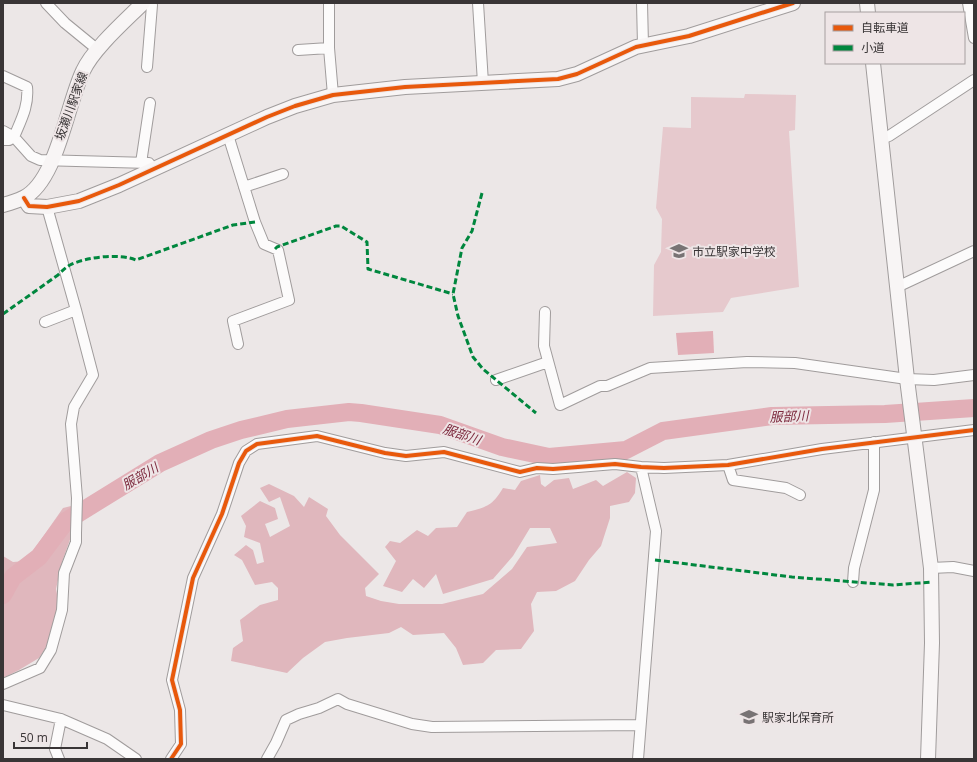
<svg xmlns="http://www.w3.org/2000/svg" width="977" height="762" font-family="'Open Sans','Noto Sans JP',sans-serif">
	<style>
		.green { fill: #e6c9cd }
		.forest { fill: #e0b7bd }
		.water { fill: #e2afb7 }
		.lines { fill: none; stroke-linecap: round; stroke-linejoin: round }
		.stream { stroke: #e2afb7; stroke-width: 3 }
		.river { stroke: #e2afb7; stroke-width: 18 }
		.street-casing { stroke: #a09c9c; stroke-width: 12 }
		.secondary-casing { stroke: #a09c9c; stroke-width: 16 }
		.street { stroke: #fcfbfb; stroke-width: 10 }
		.secondary { stroke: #f8f5f5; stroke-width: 14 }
		.quiet { stroke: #00873e; stroke-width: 3; stroke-dasharray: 6 3; stroke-linecap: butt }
		.cycleway-casing { stroke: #eee5e6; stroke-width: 6 }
		.cycleway { stroke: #e8590c; stroke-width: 4 }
		.labels { text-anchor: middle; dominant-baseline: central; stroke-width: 4; stroke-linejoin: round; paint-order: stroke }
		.street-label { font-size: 12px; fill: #393536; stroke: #eee5e6 }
		.poi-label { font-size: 12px; fill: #393536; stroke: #eee5e6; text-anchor: start }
		.water-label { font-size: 13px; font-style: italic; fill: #7d2a3e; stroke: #eee5e6 }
	</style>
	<rect width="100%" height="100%" fill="#ece7e7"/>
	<!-- green -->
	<path class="green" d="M745 94 796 95 795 130 789 131 799 287 731 298 723 312 653 316 654 265 661 252 662 219 656 208 663 127 691 128V97L744 98Z"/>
	<!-- forest -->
	<path class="forest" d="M627 472 636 478 635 493 629 502 610 506V518L601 546 589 560 575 581 556 591 537 592 531 604 534 631 521 649 496 650 483 663 463 665 456 648 444 633 413 635 401 627 389 633 347 638 325 642 303 658 287 673 231 661 233 648 243 641 240 620 260 605 278 600V588L272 582 255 585 242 560 234 555 246 545 253 550 257 564 264 562 260 543 244 537 246 526 241 516 260 501 275 508 278 519 265 524 270 537 290 526 280 497 269 502 260 488 269 484 294 496 304 507 309 497 328 509 326 516 340 535 379 574 365 588 366 596 381 601 399 604H442L483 594 512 569 527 547 557 543 550 528H530L513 556 493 579 443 594 436 574 424 588 413 579 402 592 383 586 396 561 385 547 390 541 400 543 417 530 428 536 436 528 457 527 467 512C487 507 492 506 503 488L515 490 521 481 540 475 541 484 545 487 554 480 569 478 573 489 596 480 603 486Z
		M71 506 72 534 62 562 56 589 59 604 50 641 39 658 19 670 3 678V556L13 562 26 561 63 508Z"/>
	<!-- water -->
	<path class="water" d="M713 331 714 353 678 355 676 333Z"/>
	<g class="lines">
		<!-- stream -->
		<path class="stream" d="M626 463V450"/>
		<!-- river -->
		<path class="river" d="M3 595 13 577 39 557 66 521 160 463 211 440 241 430 287 419 349 412 361 413 440 425 502 447 549 457 626 450 663 431 772 416 885 414 974 408"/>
		<!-- street casing -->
		<g class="street-casing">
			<path id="street" d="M46 3 65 23 98 50
				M329 3V48L333 95
				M478 3 483 83
				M642 3 643 45
				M968 3 974 38
				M298 50 329 48
				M147 67 152 5 150 3
				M3 131 14 137 31 156 40 160 149 163 153 169
				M228 135 255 222 264 244 278 250 289 300 233 321 238 344
				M881 139 889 136 974 80
				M3 140H9L14 137C21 120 29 106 27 87L3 76
				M141 163 150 103
				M244 187 283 174
				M897 287 974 251
				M545 312 544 346 560 405 600 386H607L650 368 747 362 795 363 907 379 934 380 974 375
				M45 322 76 310
				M496 380 548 362
				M728 465 733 480 786 488 800 495
				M931 568 953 567 974 571
				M853 582 854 568 874 490V442
				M3 684 40 668 51 650 62 610 64 573 76 542V533L77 498 71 424 74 407 93 375 76 310 47 207
				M3 705 61 719 107 739 136 759
				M59 759 55 749 61 719
				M171 759 181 744 180 710 172 680 193 578 222 514 239 463 246 451 257 444 317 436 385 453 406 456 444 452 520 472 537 468 553 469 615 464 641 467 664 468 728 465 822 449 974 430
				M267 759 276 743 286 720 299 714 319 708 338 699 347 704 412 724 432 727 640 725
				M638 759 656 531 641 467"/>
		</g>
		<!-- secondary casing -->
		<g class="secondary-casing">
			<path id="secondary" d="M867 3 868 13
				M873 63 907 379 931 568 932 643 928 759
				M24 198 29 206 47 207 79 201 119 185 267 117 295 106 333 95 405 87 558 79 577 74 636 47 689 36 793 3
				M3 205C10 203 17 201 23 198 57 182 67 104 83 71 93 49 125 21 143 3"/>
		</g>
		<!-- street -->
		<use href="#street" class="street"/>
		<!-- secondary -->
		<use href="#secondary" class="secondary"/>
		<!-- quiet -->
		<path class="quiet" d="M482 193 472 231 462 248 453 294 458 316 473 357 483 369 536 413
			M275 249 277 247 336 226H341L367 242 368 269 453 294
			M3 314 58 275C62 271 65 268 70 265 86 257 119 253 136 260L233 225 255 222
			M655 560 792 577 893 585 932 582"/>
		<!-- cycleway casing -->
		<g class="cycleway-casing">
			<path id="cycleway" d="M24 198 29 206 47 207 79 201 119 185 267 117 295 106 333 95 405 87 558 79 577 74 636 47 689 36 793 3
				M171 759 181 744 180 710 172 680 193 578 222 514 239 463 246 451 257 444 317 436 385 453 406 456 444 452 520 472 537 468 553 469 615 464 641 467 664 468 728 465 822 449 974 430"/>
		</g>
		<!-- cycleway -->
		<use href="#cycleway" class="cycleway"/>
	</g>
	<!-- icons -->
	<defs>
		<g id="school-bare" transform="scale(1.38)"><path d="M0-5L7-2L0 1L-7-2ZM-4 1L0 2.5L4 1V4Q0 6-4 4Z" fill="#787374" stroke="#eee5e6" stroke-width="2.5" paint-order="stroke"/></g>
	</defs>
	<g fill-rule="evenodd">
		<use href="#school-bare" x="679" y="251"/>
		<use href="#school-bare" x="749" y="717"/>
	</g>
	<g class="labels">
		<!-- street labels -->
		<g class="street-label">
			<text transform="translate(71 106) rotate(-70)">坂瀬川駅家線</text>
		</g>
		<!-- poi labels -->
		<g class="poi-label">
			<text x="692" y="251">市立駅家中学校</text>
			<text x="762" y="717">駅家北保育所</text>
		</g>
		<!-- water labels -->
		<g class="water-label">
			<text transform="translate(789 416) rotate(-2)">服部川</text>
			<text transform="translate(462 434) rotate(19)">服部川</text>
			<text transform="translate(140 476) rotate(-31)">服部川</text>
		</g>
	</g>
	<!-- border -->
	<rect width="977" height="762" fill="none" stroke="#393536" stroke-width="8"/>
	<!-- legend -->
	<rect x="825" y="12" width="140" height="52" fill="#eee5e6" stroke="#a69fa0"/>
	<rect x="833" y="25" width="20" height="6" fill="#e8590c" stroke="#a69fa0"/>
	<text x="861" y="32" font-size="12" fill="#393536">自転車道</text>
	<rect x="833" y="45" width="20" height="6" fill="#00873e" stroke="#a69fa0"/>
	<text x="861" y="52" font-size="12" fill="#393536">小道</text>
	<!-- scale -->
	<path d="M14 742v6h73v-6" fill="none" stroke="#393536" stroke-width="2"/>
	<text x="20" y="742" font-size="12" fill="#393536" stroke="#eee5e6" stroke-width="3" paint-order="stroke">50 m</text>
</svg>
